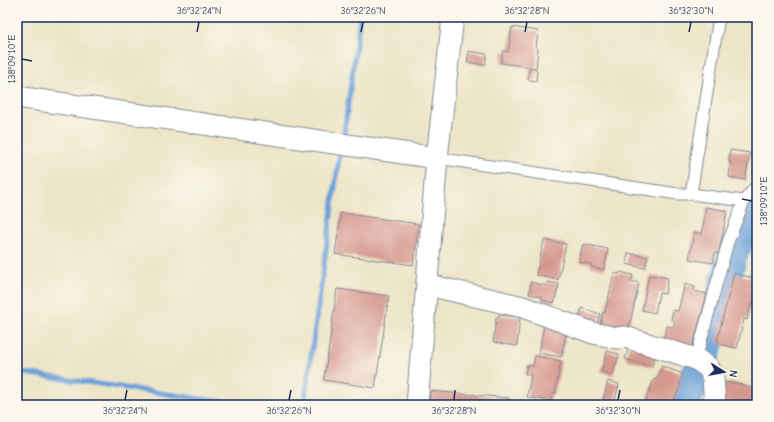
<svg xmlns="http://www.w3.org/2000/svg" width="774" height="422" font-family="'Comic Neue',sans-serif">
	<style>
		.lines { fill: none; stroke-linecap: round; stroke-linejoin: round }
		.stream { stroke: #6ca2d9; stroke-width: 5 }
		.river { stroke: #6ca2d9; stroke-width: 31 }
		.building { fill: #d6988f }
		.lane-casing { stroke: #848a92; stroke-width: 13 }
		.street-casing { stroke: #848a92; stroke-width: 23 }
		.lane { stroke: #fff; stroke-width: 11 }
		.street { stroke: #fff; stroke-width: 21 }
		.ticks { fill: none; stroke: #1b2f5e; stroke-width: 1.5 }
		.neatline { fill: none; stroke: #1b2f5e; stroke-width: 1.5 }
		.ticks-label { font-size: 10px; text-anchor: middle; fill: #1b2f5e }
	</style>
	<rect width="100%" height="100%" fill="#fbf7ec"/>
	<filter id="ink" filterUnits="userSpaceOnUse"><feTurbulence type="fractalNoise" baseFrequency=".025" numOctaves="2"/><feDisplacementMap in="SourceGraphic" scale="8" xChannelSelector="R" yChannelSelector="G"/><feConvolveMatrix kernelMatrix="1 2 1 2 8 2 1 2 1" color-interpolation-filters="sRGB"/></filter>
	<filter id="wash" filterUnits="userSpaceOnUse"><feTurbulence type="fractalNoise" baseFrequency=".012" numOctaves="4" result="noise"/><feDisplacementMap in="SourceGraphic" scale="16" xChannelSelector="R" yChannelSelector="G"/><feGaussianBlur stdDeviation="0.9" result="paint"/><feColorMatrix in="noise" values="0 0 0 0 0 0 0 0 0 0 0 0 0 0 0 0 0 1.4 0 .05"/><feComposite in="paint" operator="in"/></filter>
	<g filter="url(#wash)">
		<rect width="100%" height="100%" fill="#ede5c7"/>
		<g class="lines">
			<!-- stream -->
			<path class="stream" d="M344 134 360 17
				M17 372 243 405
				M304 405 340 152"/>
			<!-- river -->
			<path class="river" d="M684 405 705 355 733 253 757 202"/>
		</g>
		<g id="blocks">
			<!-- building -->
			<path class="building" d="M530 17H544V21L530 19Z
				M512 27 538 31 536 48 538 49 536 68 501 63 503 51 508 52Z
				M469 51 487 54 485 65 467 62Z
				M529 69 537 70 536 81 528 80Z
				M730 150 750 153 745 180 729 177 731 162H729Z
				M706 207 727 211 719 253H715L713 263 689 259 694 232 702 234Z
				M341 213 419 224 413 265 335 254Z
				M544 240 566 244 558 280 536 275Z
				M583 244 608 249 604 270 591 267V264L579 262Z
				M628 253 648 257 645 268 626 264Z
				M620 272 633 275 631 281 639 283 628 332 600 326 603 312 605 313 614 273 619 274Z
				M734 273 757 279V287L753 304 751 303 747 320 744 319 737 348 718 344 719 341H717Z
				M649 275 668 278 665 294 659 293 655 313 642 310Z
				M531 282 546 286 547 282 559 284 554 303 542 300V297L529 294Z
				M685 284 695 287 694 291 707 294 692 349 663 341 667 326 673 327 675 321 671 320 673 310 678 311Z
				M337 289 389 296 375 388 324 380Z
				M582 308 600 314 596 326 578 320Z
				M498 315 520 317 517 346 493 342 496 318H498Z
				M544 326 567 330 561 357 539 353Z
				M629 346 656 353 652 367 625 359Z
				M607 351 619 354 613 375 601 372Z
				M535 356 561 361 555 394H552L550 401 527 397 531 375 525 374 527 365 533 366Z
				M662 366 683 374 679 383 681 384 672 405H644L654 379 656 380Z
				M608 381 619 384 614 404 603 401Z
				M723 383H736L755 389V405L723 404Z
				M430 391 509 398 508 405H429Z"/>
		</g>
	</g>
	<g filter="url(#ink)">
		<use href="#blocks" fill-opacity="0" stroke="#848a92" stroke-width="1"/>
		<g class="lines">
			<!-- lane casing -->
			<g class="lane-casing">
				<path id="lane" d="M437 158 678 194H691L744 201
					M691 194 719 17
					M696 359 728 242 744 201 757 185"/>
			</g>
			<!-- street casing -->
			<g class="street-casing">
				<path id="street" d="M17 97 437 158
					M428 285 523 307 593 333 617 338 625 337 661 348 696 359 709 368 713 378 715 405
					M417 405 437 158 453 17"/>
			</g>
			<!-- lane -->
			<use href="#lane" class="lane"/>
			<!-- street -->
			<use href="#street" class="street"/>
		</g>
	</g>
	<!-- ticks -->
	<path class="ticks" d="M197 32 199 22M361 32 363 22M525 32 527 22M689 32 691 22M22 59 32 61M742 199 752 201M125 400 127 390M289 400 291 390M454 400 455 390M618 400 620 390"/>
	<!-- margin -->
	<rect width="774" height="422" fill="none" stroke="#fbf7ec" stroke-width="44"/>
	<!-- north arrow -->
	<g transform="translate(724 372) rotate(101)" stroke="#fbf7ec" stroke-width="3" paint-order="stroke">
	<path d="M0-3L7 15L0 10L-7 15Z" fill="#1b2f5e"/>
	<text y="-6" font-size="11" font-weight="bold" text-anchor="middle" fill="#1b2f5e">N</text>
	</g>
	<rect x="22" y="22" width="730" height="378" class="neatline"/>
	<g class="ticks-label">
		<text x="199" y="14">36°32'24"N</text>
		<text x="363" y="14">36°32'26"N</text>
		<text x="527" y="14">36°32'28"N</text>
		<text x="691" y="14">36°32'30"N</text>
		<text transform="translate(11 59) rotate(-90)" y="4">138°09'10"E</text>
		<text transform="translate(763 201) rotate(-90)" y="4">138°09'10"E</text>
		<text x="125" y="414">36°32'24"N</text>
		<text x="289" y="414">36°32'26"N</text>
		<text x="454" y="414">36°32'28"N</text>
		<text x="618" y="414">36°32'30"N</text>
	</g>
</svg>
